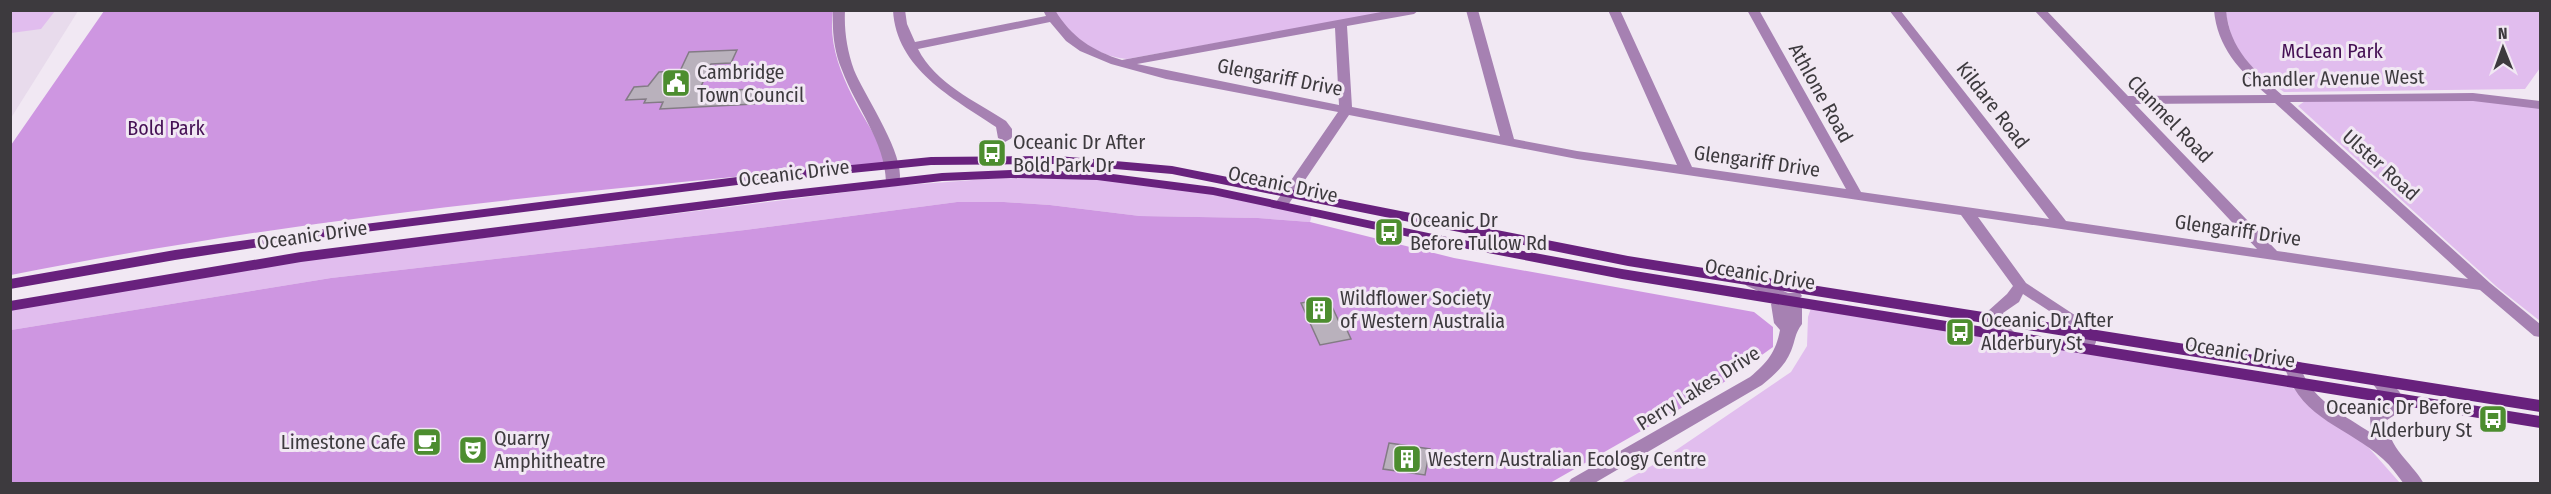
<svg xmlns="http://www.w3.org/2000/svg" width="2551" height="494" font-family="'Fira Sans Condensed',sans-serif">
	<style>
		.built { fill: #e8dbec }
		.green { fill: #e1bdee }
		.forest { fill: #ce96e1 }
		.building { fill: #b9b1bc; stroke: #837b85; stroke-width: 1.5 }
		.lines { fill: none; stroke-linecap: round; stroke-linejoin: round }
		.minor { fill: #a681b2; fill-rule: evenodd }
		.major { fill: #68217d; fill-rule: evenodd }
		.labels { text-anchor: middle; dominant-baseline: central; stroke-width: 6; stroke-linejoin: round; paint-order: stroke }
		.park-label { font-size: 20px; fill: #451054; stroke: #f1e8f3 }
		.poi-label { font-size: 20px; fill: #3d3a3e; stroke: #f1e8f3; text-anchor: start }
		.street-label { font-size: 20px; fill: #3d3a3e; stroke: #f1e8f3 }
	</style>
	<rect width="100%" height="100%" fill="#f1e8f3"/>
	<!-- built -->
	<path class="built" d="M11 11H78L11 118Z"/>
	<!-- green -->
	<path class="green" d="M10 11 11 10 55 11 41 29 11 33Z
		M1050 11H1394L1127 59C1094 56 1071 34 1050 11Z
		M2225 11H2540V68L2525 89 2284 92 2258 74 2234 46Z
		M2481 100 2540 108V321L2497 287 2298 106 2305 101Z
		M1000 178 1096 179 1210 194 1312 215 1310 222 1258 218 1140 216 1050 205 1004 202H957L745 230 331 278 11 330V310L299 261 894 186Z
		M1811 308 2285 385 2293 388 2362 440 2400 483 1619 484 1660 461 1791 372 1807 346 1808 317Z"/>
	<!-- forest -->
	<path class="forest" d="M104 11H833C825 65 865 116 890 162 654 185 418 205 184 244 126 253 68 264 11 275V145Z
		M957 202H1004L1050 205 1140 216 1258 218 1310 222 1454 258 1754 312 1773 327V347L1713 390 1550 483 11 484V330L331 278 745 230Z"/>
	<!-- building -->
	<path class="building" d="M737 50 731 63 711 64 699 91 760 89 754 104 660 109 663 102 644 103 646 99 626 100 634 87 648 86 659 72 680 71 689 52Z
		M1328 298 1342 328H1346L1351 339 1320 345 1301 303Z
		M1389 443 1430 449 1425 475 1383 469Z"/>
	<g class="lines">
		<!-- minor -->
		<path class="minor" d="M833 10H845C844 31 847 50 854 70 864 95 910 161 898 185H888L886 182C885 141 856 108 842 70 834 51 832 31 833 10Z
			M893 10H905L907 24 915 42 1046 16 1043 10H1055C1071 37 1093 51 1122 60L1392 10H1419L1414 14 1347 26 1352 107 1500 136 1466 10H1478L1514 139 1577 151 1677 165 1608 10H1620L1692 167 1846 189 1747 10H1759L1861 192 2049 219 1889 10H1900L2066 221 2257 249 2034 10H2046L2128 96 2267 95C2240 71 2217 47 2214 10H2226C2229 49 2255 71 2282 95L2473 93 2540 101V109L2473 101 2290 102 2490 283 2540 324V337L2534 336 2480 290 1978 217 2026 283 2096 329V342L2091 353H2079L2077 349 2080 331 2023 294 2019 302 2003 313 2006 324 2019 337 2017 341C1999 345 1991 326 1987 312L2007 294 2013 286 1961 215 1577 159 1349 115 1286 208 1281 209 1274 205 1338 112 1166 79 1111 64 1080 51 1066 41 1050 22 918 49C935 83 975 101 1006 121L1012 129V138L1005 142 998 138 996 127C953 98 896 69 893 10ZM1335 28 1339 105 1137 64ZM2275 103 2468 279 2277 251 2135 104Z
			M1752 278 1788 293H1800L1802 296 1797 301 1802 306V324C1794 335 1796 339 1791 351 1785 366 1774 375 1762 385L1593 484H1568L1571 479 1750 377C1767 363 1776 352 1780 330L1774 323 1771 304 1776 299 1747 286 1744 283Z
			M2296 361 2302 363 2304 367 2302 371C2313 401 2346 416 2371 433L2370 417 2387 403 2370 380 2372 376H2384L2399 391 2405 403 2401 411 2387 420C2388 449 2411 461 2424 484H2404C2397 475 2391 466 2383 459 2348 427 2303 420 2286 371L2290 363Z"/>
		<!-- major -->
		<path class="major" d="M1058 156 1172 166 1628 256 2540 400V412L1628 266 1172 174 1058 164 931 165 761 182 325 237 175 260 10 289V279L175 250 325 229 761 174 931 157Z
			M1011 170 1097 172 1213 187 1447 237 1622 269 2540 416V428L1622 279 1447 245 1213 195 1097 180 1011 178 942 181 775 200 301 262 10 311V301L301 252 775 192 942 173Z"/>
	</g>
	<!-- icons -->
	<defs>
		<g id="civic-square" transform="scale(1.5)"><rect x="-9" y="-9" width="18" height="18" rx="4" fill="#4c8d2f" stroke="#f1e8f3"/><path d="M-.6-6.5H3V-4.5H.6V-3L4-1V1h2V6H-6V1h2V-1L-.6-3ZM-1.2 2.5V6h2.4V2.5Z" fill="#fff"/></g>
		<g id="bus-square" transform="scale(1.5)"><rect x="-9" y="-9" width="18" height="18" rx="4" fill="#4c8d2f" stroke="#f1e8f3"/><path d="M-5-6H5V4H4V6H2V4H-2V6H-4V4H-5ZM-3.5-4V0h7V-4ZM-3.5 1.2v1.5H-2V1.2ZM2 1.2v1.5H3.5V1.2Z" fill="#fff"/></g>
		<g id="building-square" transform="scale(1.5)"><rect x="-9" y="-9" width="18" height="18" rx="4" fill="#4c8d2f" stroke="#f1e8f3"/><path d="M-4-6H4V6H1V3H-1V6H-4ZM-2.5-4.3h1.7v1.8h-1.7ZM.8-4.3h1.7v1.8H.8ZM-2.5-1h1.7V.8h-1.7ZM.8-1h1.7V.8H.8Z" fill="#fff"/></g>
		<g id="cafe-square" transform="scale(1.5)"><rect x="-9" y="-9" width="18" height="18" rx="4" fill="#4c8d2f" stroke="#f1e8f3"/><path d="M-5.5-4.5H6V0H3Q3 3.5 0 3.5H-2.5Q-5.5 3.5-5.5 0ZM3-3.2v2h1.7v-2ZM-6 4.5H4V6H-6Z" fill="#fff"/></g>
		<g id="theatre-square" transform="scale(1.5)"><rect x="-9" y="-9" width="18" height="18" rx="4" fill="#4c8d2f" stroke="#f1e8f3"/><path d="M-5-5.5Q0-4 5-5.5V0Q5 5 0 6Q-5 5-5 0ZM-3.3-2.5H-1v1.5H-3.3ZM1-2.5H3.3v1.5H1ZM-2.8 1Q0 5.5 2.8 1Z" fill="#fff"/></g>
	</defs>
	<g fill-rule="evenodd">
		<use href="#civic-square" x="676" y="83"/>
		<use href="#bus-square" x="992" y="153"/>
		<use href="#bus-square" x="1389" y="232"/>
		<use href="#building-square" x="1319" y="310"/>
		<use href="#bus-square" x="1960" y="332"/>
		<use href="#bus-square" x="2493" y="419"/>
		<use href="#cafe-square" x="427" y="442"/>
		<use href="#theatre-square" x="473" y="450"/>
		<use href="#building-square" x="1407" y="459"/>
	</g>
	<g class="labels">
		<!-- park labels -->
		<g class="park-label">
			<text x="2332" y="51">McLean Park</text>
			<text x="166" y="128">Bold Park</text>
		</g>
		<!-- poi labels -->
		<g class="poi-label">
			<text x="697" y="72">Cambridge<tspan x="697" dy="23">Town Council</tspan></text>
			<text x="1013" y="142">Oceanic Dr After<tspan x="1013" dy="23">Bold Park Dr</tspan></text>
			<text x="1410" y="220">Oceanic Dr<tspan x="1410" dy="23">Before Tullow Rd</tspan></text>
			<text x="1340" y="298">Wildflower Society<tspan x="1340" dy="23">of Western Australia</tspan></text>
			<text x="1981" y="320">Oceanic Dr After<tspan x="1981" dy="23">Alderbury St</tspan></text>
			<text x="2472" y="407" text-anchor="end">Oceanic Dr Before<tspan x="2472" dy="23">Alderbury St</tspan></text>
			<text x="494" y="438">Quarry<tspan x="494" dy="23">Amphitheatre</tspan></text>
			<text x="406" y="442" text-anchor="end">Limestone Cafe</text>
			<text x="1428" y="459">Western Australian Ecology Centre</text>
		</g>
		<!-- street labels -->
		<g class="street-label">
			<text transform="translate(1280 77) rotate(11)">Glengariff Drive</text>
			<text transform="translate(2333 78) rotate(-1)">Chandler Avenue West</text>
			<text transform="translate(1821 93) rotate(61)">Athlone Road</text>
			<text transform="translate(1993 105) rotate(52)">Kildare Road</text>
			<text transform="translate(2170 119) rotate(46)">Clanmel Road</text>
			<text transform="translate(1757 161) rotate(8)">Glengariff Drive</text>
			<text transform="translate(2381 165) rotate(42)">Ulster Road</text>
			<text transform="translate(794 173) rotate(-7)">Oceanic Drive</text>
			<text transform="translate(1283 184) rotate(12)">Oceanic Drive</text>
			<text transform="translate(2238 230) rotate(8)">Glengariff Drive</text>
			<text transform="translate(312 235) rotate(-8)">Oceanic Drive</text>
			<text transform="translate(1760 274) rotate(9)">Oceanic Drive</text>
			<text transform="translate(2240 352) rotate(9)">Oceanic Drive</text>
			<text transform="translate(1698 388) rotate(-32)">Perry Lakes Drive</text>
		</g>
	</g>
	<!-- border -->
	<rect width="2551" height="494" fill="none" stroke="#3d3a3e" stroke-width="24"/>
	<!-- north arrow -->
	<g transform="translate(2503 48) rotate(359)" stroke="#f1e8f3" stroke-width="4.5" paint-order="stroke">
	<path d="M0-4.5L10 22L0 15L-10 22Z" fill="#3d3a3e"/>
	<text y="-9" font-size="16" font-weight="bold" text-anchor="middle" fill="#3d3a3e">N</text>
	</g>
</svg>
